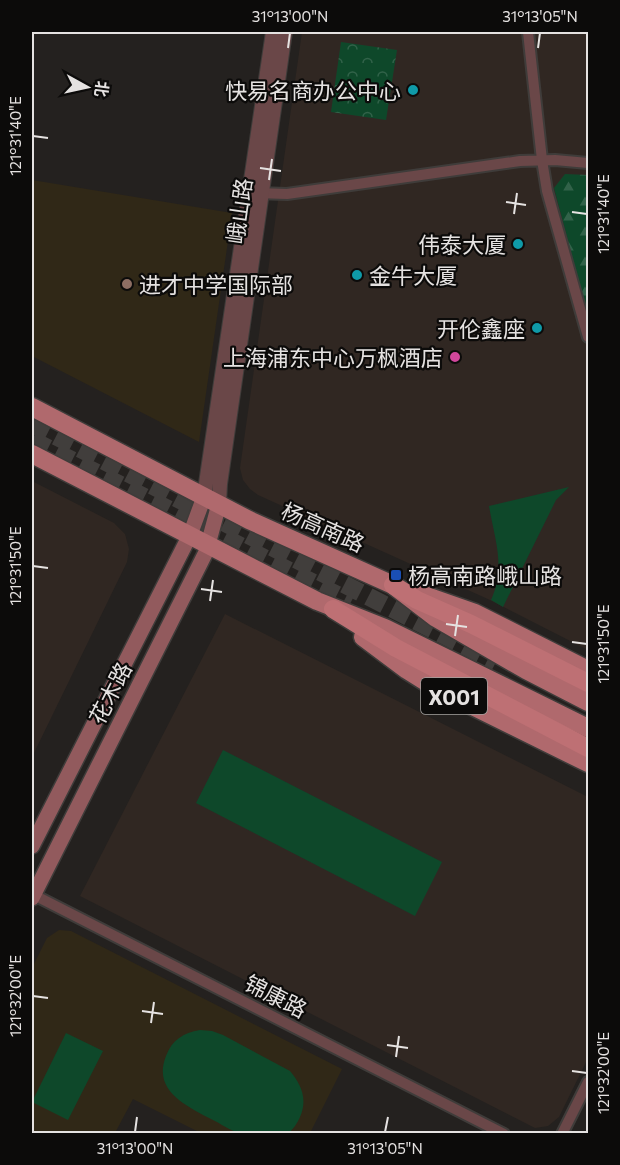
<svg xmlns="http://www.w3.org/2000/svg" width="620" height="1165" font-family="Commissioner,'Noto Sans SC',sans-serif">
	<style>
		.built { fill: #302722 }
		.education { fill: #302817 }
		.grass { fill: #0e482a }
		.forest { fill: url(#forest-firs) }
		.park { fill: url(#park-crowns) }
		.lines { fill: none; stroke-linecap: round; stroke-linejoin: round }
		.trunk-tunnel { stroke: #413e3c; stroke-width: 18; stroke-dasharray: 18 9; stroke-linecap: butt }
		.minor-casing { stroke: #3f3c3a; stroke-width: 14 }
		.tertiary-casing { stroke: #3f3c3a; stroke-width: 16 }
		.secondary-casing { stroke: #3f3c3a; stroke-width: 18 }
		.primary-casing { stroke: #3f3c3a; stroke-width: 21 }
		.trunk-casing { stroke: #3f3c3a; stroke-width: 21 }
		.minor { stroke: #6a4748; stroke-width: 10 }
		.tertiary { stroke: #6a4748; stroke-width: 14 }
		.secondary { stroke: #925a5d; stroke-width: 15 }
		.primary { stroke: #b0696d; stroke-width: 18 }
		.trunk { stroke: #be7074; stroke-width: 18 }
		.ticks { fill: none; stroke: #e5e2e1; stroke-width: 2 }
		.culture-dot { fill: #0f9aa8; stroke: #0c0b0a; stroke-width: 2 }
		.education-dot { fill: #8d6e63; stroke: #0c0b0a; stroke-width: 2 }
		.hotel-dot { fill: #d1479c; stroke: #0c0b0a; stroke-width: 2 }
		.transit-dot { fill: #1a4fb4; stroke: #0c0b0a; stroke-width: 2 }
		.labels { text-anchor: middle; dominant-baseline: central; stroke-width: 4.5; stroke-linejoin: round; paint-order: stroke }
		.shield { fill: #0c0b0a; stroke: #a4a2a0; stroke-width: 1.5 }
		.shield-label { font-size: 21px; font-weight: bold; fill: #e5e2e1 }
		.poi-label { font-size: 22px; fill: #e5e2e1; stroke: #0c0b0a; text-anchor: end }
		.street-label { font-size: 22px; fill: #e5e2e1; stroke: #0c0b0a }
		.neatline { fill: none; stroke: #e5e2e1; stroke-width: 2 }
		.ticks-label { font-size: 15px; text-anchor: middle; fill: #e5e2e1 }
	</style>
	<defs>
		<pattern id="forest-firs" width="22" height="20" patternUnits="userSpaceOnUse" patternTransform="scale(1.5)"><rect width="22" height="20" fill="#0e482a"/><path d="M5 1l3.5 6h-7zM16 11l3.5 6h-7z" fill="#316249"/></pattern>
		<pattern id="park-crowns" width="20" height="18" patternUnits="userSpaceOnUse" patternTransform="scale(1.5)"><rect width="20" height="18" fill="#0e482a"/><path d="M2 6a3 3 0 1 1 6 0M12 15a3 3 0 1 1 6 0" fill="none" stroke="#316249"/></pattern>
	</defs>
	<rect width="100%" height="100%" fill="#24211f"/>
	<!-- built -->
	<path class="built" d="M302 32H588V650L490 600 258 495 250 489 243 480 240 468Z
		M32 481 114 523 125 534 129 549 127 562 32 757Z
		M225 614 588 797V1058L559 1117 548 1126 535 1128 80 896Z"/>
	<!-- education -->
	<path class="education" d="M32 180 232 213 199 442 32 356Z
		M59 930 71 931 342 1069 310 1133H201L133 1099 115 1133H32V968L47 938Z"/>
	<!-- grass -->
	<path class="grass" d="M569 487 556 500 503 607 491 600C506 568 495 541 489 506Z
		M223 750 442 862 415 916 196 803Z
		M200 1030 212 1031 223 1035 290 1071C301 1084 308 1099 300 1117 298 1122 292 1132 286 1134 282 1135 244 1134 240 1133 230 1131 220 1123 211 1119 187 1106 152 1091 166 1056 172 1040 183 1033 200 1030Z
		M66 1033 103 1051 68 1120 32 1102Z"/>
	<!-- forest -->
	<path class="forest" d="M565 174 588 175V317L554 188Z"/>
	<!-- park -->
	<path class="park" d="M341 42 397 50 386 120 331 112Z"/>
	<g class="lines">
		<!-- trunk-tunnel -->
		<path class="trunk-tunnel" d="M32 424 496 662
			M32 440 351 602"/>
		<!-- minor casing -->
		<g class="minor-casing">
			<path id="minor" d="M528 32 542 160 547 191 588 337
				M256 193 287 194 520 161 555 160 588 163
				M32 894 504 1134
				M562 1134 588 1082"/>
		</g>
		<!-- tertiary casing -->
		<g class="tertiary-casing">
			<path id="tertiary" d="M204 497 273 32
				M219 504 220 484 285 32"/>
		</g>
		<!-- secondary casing -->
		<g class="secondary-casing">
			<path id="secondary" d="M32 846 190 535 204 497
				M32 898 206 552 219 504"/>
		</g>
		<!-- primary casing -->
		<g class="primary-casing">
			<path id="primary" d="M32 407 249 520 393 585 436 618 526 670 588 702
				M32 454 317 601 385 628 588 728
				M415 592 475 613 588 670
				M363 637 407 670 434 687 588 763"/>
		</g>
		<!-- trunk casing -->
		<g class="trunk-casing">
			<path id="trunk" d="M393 585 417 600 471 624 588 683
				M333 609 396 648 588 748"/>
		</g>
		<!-- minor -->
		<use href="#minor" class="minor"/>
		<!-- tertiary -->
		<use href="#tertiary" class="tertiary"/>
		<!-- secondary -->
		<use href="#secondary" class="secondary"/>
		<!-- primary -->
		<use href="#primary" class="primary"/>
		<!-- trunk -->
		<use href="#trunk" class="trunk"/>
	</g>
	<!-- ticks -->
	<path class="ticks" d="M288 48 290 33M538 48 540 33M33 136 48 138M260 168 281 171M269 180 272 159M506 202 526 205M572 212 587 214M514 214 517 193M33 566 48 568M201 589 222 592M210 601 213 580M446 624 467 627M455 636 458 615M572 642 587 644M33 996 48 998M142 1011 163 1014M151 1023 154 1002M387 1045 408 1048M396 1057 399 1036M572 1071 587 1073M135 1132 137 1117M385 1132 388 1117"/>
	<!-- markers -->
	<g class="culture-dot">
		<circle cx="413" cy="90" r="6"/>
		<circle cx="518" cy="244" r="6"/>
		<circle cx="357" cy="275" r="6"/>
		<circle cx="537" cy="328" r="6"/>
	</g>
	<circle class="education-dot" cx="127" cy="284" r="6"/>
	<circle class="hotel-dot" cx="455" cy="357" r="6"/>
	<rect class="transit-dot" x="390" y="569" width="12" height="12" rx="3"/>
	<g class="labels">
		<!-- shield labels -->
		<rect class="shield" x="421" y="678" width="66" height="36" rx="4.5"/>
		<g class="shield-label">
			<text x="454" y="696">X001</text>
		</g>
		<!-- poi labels -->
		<g class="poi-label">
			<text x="401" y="90">快易名商办公中心</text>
			<text x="506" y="244">伟泰大厦</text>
			<text x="369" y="275" text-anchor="start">金牛大厦</text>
			<text x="139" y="284" text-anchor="start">进才中学国际部</text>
			<text x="525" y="328">开伦鑫座</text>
			<text x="443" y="357">上海浦东中心万枫酒店</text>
			<text x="408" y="575" text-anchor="start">杨高南路峨山路</text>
		</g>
		<!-- street labels -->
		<g class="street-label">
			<text transform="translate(239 211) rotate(-82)">峨山路</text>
			<text transform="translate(323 527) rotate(24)">杨高南路</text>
			<text transform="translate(110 693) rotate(-63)">花木路</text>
			<text transform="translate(276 996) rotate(27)">锦康路</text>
		</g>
	</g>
	<!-- border -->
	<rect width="620" height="1165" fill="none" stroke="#0c0b0a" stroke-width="66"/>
	<!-- north arrow -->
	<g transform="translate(87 87) rotate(98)" stroke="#0c0b0a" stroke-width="4.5" paint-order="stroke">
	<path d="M0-4.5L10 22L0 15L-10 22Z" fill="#e5e2e1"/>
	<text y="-9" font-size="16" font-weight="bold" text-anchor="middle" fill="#e5e2e1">北</text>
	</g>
	<rect x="33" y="33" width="554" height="1099" class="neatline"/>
	<g class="ticks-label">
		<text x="290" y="22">31°13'00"N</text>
		<text x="540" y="22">31°13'05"N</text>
		<text transform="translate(16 136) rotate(-90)" y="5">121°31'40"E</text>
		<text transform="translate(604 214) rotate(-90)" y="5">121°31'40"E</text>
		<text transform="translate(16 566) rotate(-90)" y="5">121°31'50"E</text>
		<text transform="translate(604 644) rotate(-90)" y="5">121°31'50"E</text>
		<text transform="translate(16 996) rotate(-90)" y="5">121°32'00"E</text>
		<text transform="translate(604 1073) rotate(-90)" y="5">121°32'00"E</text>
		<text x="135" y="1154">31°13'00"N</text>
		<text x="385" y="1154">31°13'05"N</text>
	</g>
</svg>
